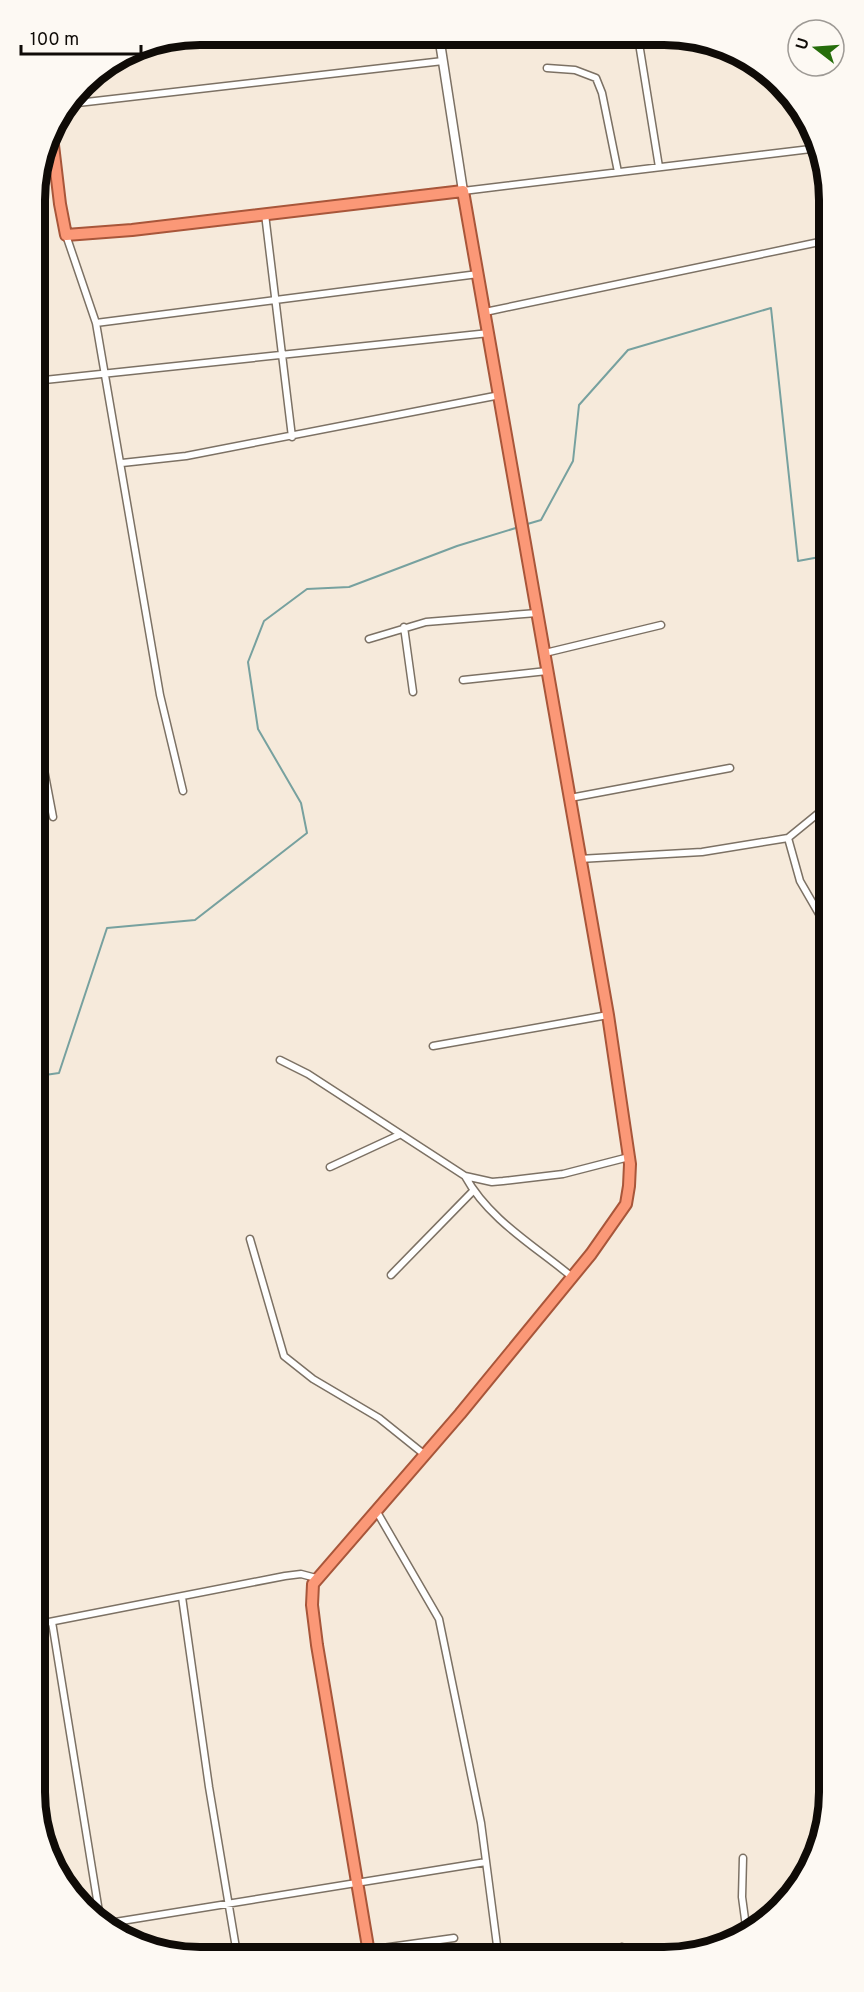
<svg xmlns="http://www.w3.org/2000/svg" width="864" height="1992" font-family="Overpass,sans-serif">
	<style>
		.lines { fill: none; stroke-linecap: round; stroke-linejoin: round }
		.stream { stroke: #77a19f; stroke-width: 2 }
		.minor-casing { stroke: #7c7164; stroke-width: 9 }
		.tertiary-casing { stroke: #7c7164; stroke-width: 11 }
		.trunk-casing { stroke: #a8563a; stroke-width: 14 }
		.minor { stroke: #fff; stroke-width: 6 }
		.tertiary { stroke: #fff; stroke-width: 8 }
		.trunk { stroke: #fb9877; stroke-width: 10 }
		.rim { fill: none; stroke: #0f0b07; stroke-width: 8 }
	</style>
	<rect width="100%" height="100%" fill="#f6eadb"/>
	<g class="lines">
		<!-- stream -->
		<path class="stream" d="M524 525 541 520 573 461 579 405 628 350 771 308 798 561 825 556
			M38 1076 59 1073 107 928 195 920 307 833 301 803 258 729 248 662 264 621 307 589 349 587 457 546 519 527"/>
		<!-- minor casing -->
		<g class="minor-casing">
			<path id="minor" d="M638 37 659 167
				M547 68 575 70 596 78 602 93 618 172
				M69 104 443 61
				M463 191 819 148
				M265 214 292 437
				M66 235 96 323 160 695 183 791
				M485 312 824 241
				M96 323 478 274
				M35 381 489 333
				M122 463 186 456 500 395
				M404 627 413 692
				M369 639 426 622 537 613
				M545 653 661 625
				M463 680 547 671
				M37 733 53 817
				M570 798 730 768
				M788 838 800 881 826 926
				M579 859 702 852 788 838 826 807
				M433 1046 608 1015
				M280 1060 308 1074 465 1176C489 1220 535 1246 572 1277
				M330 1167 399 1135
				M465 1176 492 1182 503 1181 563 1174 629 1157
				M250 1239 284 1356 313 1379 379 1418 425 1455
				M391 1275 473 1191
				M377 1512 439 1619 481 1823 498 1953
				M182 1597 209 1787 237 1954
				M52 1622 100 1918
				M39 1624 285 1576 301 1574 316 1578
				M743 1858 742 1897 747 1934
				M109 1923 486 1862
				M622 1947 623 1952
				M368 1950 454 1938"/>
		</g>
		<!-- tertiary casing -->
		<g class="tertiary-casing">
			<path id="tertiary" d="M439 36 463 191"/>
		</g>
		<!-- trunk casing -->
		<g class="trunk-casing">
			<path id="trunk" d="M51 128 60 204 66 235 132 230 463 191 608 1015 630 1164 629 1186 626 1204 591 1254 460 1414 313 1584 312 1605 317 1645 369 1953"/>
		</g>
		<!-- minor -->
		<use href="#minor" class="minor"/>
		<!-- tertiary -->
		<use href="#tertiary" class="tertiary"/>
		<!-- trunk -->
		<use href="#trunk" class="trunk"/>
	</g>
	<!-- crop -->
	<path d="M0 0H864V1992H0ZM200 45H664A155 155 0 0 1 819 200V1792A155 155 0 0 1 664 1947H200A155 155 0 0 1 45 1792V200A155 155 0 0 1 200 45Z" fill="#fdf9f3" fill-rule="evenodd"/>
	<path class="rim" d="M200 45H664A155 155 0 0 1 819 200V1792A155 155 0 0 1 664 1947H200A155 155 0 0 1 45 1792V200A155 155 0 0 1 200 45Z"/>
	<!-- north arrow -->
	<g transform="translate(816 48) rotate(287)"><circle r="28" fill="#fdf9f3" stroke="#9e9a95" stroke-width="1.5"/>
	<path d="M0-4.5L10 22L0 15L-10 22Z" fill="#266d0b"/>
	<text y="-9" font-size="16" font-weight="bold" text-anchor="middle" fill="#0f0b07">U</text>
	</g>
	<!-- scale -->
	<path d="M21 45v9h120v-9" fill="none" stroke="#0f0b07" stroke-width="3"/>
	<text x="30" y="45" font-size="18" fill="#0f0b07" stroke="#fdf9f3" stroke-width="4.5" paint-order="stroke">100 m</text>
</svg>
